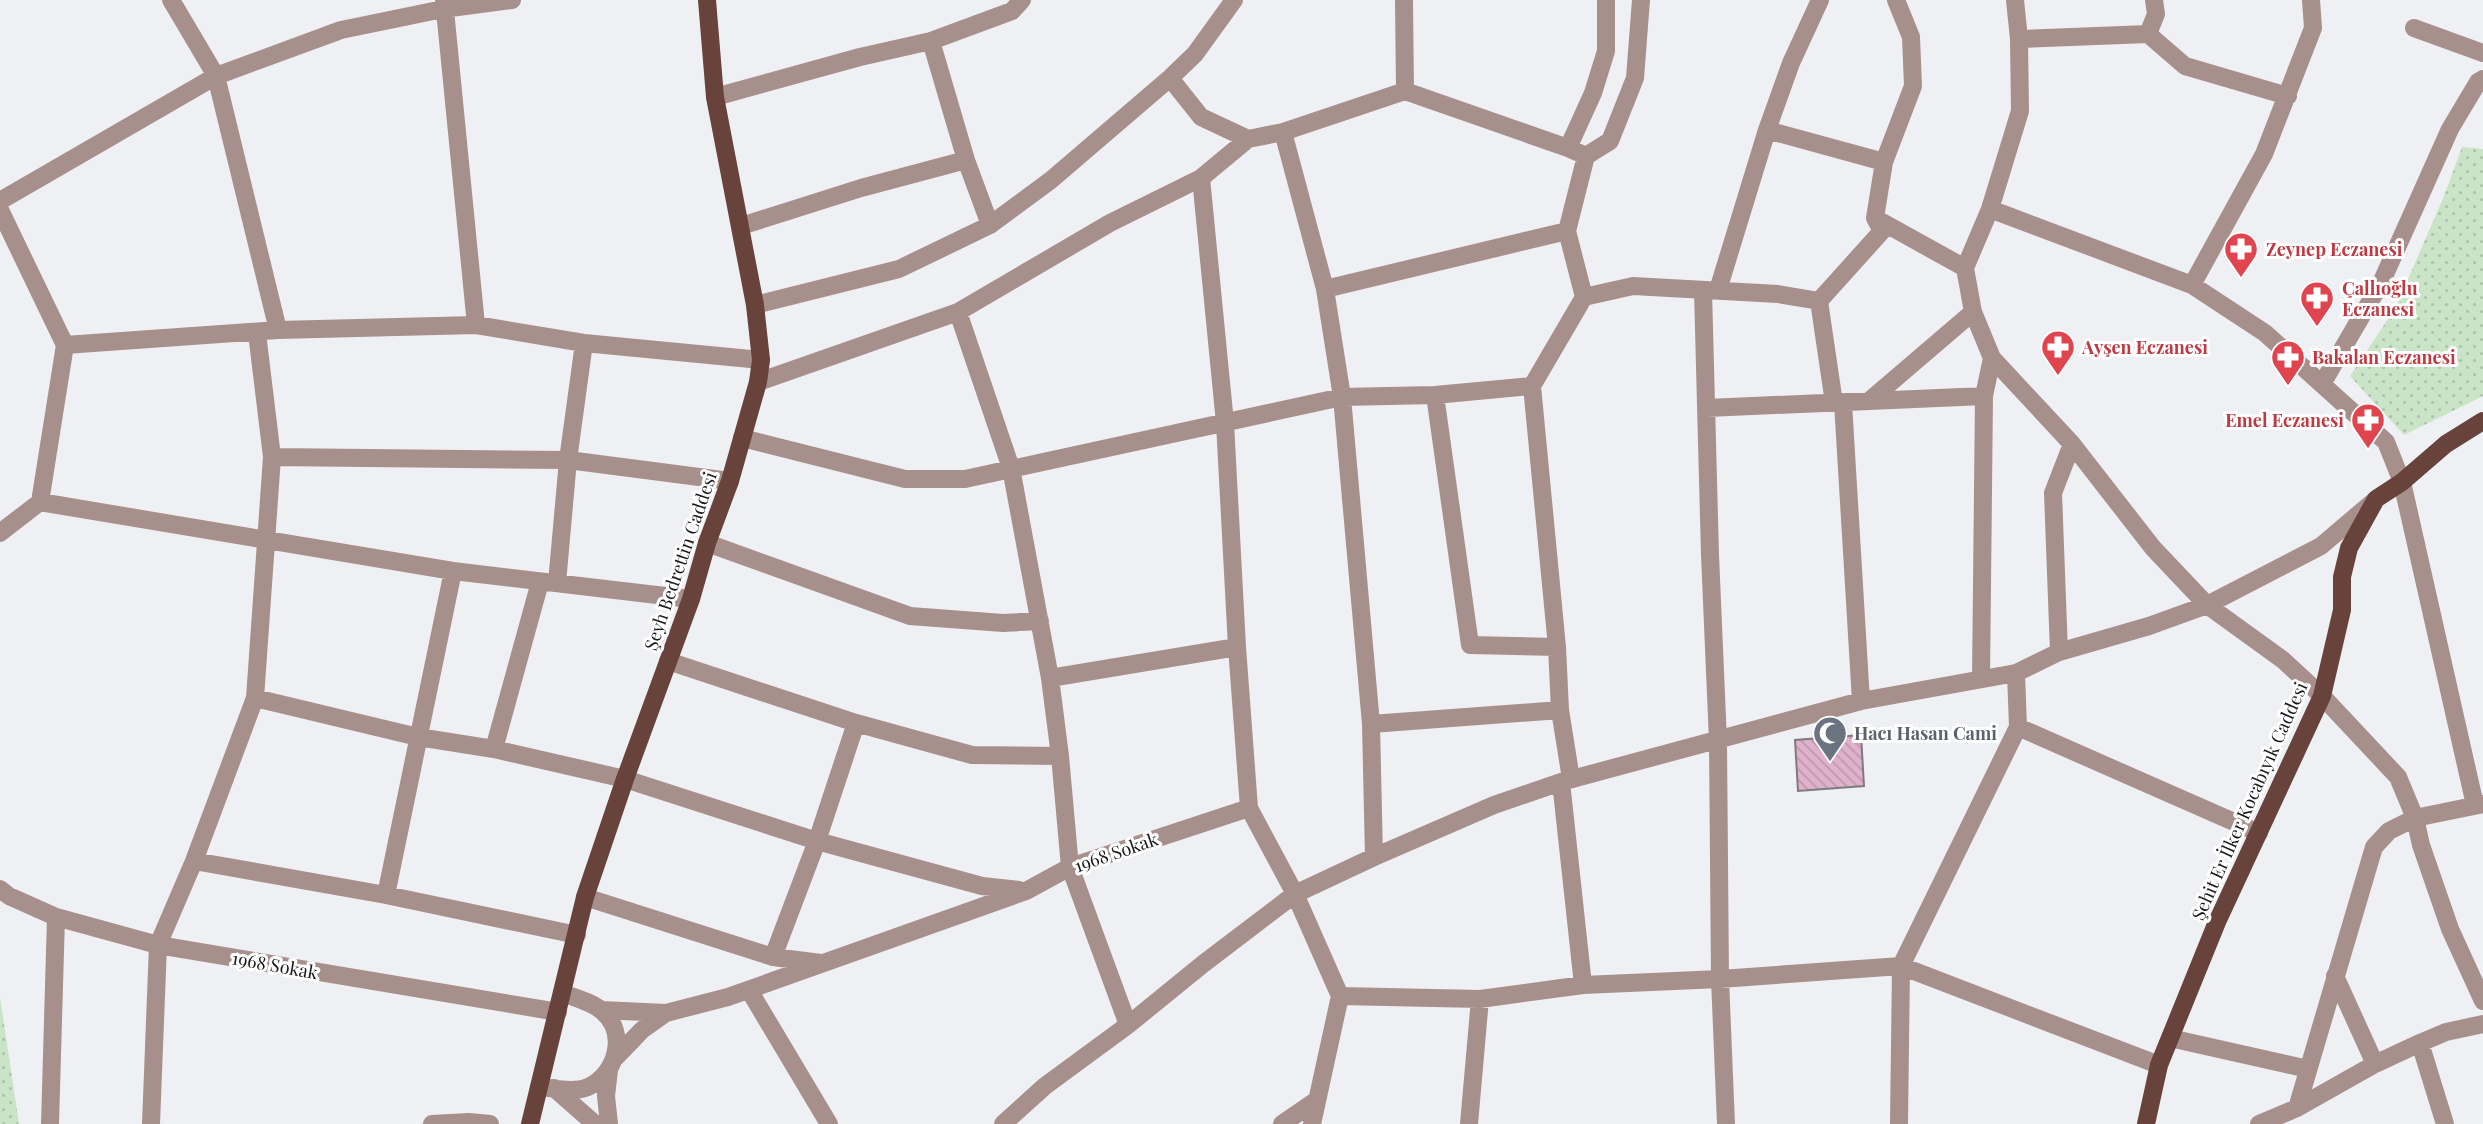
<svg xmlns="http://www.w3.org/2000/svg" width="2483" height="1124" font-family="'Playfair Display',serif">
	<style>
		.grass { fill: url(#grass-dots) }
		.building { fill: url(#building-back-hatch); stroke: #7e7b7d; stroke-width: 2 }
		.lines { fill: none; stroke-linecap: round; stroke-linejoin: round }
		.minor { stroke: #a7908c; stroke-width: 18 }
		.major { stroke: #67433c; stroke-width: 18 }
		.labels { text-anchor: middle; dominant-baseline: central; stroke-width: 6; stroke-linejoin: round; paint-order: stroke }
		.health-label { font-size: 18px; font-weight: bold; fill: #be3a42; stroke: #fff; text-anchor: start }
		.street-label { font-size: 18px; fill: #181819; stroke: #fff }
		.worship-label { font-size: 18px; font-weight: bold; fill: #5b616d; stroke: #fff; text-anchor: start }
	</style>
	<defs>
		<pattern id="grass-dots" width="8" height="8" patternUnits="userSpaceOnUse" patternTransform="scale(1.75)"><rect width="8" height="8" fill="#cae4c7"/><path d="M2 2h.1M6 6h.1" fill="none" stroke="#adc3aa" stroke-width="1.8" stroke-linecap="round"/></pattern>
		<pattern id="building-back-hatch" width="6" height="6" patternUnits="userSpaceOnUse" patternTransform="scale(1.75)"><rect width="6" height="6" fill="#dfb1cb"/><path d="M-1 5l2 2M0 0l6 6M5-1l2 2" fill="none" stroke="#bf98ae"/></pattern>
	</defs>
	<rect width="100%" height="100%" fill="#eff0f4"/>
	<!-- grass -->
	<path class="grass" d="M2462 147 2483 149V396L2404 435 2350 376 2396 307 2444 196Z
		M0 997 19 1124H0Z"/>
	<!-- building -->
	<path class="building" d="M1861 735 1864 786 1798 791 1795 740Z"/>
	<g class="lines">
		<!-- minor -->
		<path class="minor" d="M171 0 216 76 278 330
			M444 0 476 325
			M1404 0 1405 91
			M2015 0 2019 39 2020 111 1990 209 1965 268 1973 312 1992 358 2072 444 2153 548 2207 605 2283 660 2322 696 2398 777 2415 818 2421 845 2450 929 2483 1001
			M2414 28 2483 53
			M2148 34 2185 66 2288 96
			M2019 39 2148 34 2156 14 2154 0
			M931 41 966 160 990 225
			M1170 78 1201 117 1248 139 1283 132 1405 91 1568 148 1586 156
			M715 97 860 57 931 41 1012 11 1022 0
			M1767 130 1884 162
			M1283 132 1325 289 1342 397 1371 724 1374 857
			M1568 148 1593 93 1606 51V0
			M1201 178 1225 423 1237 647 1249 808
			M0 201 216 76 341 30 443 9 512 0
			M1990 209 2192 285 2265 333 2386 442 2402 482 2475 805
			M0 210 65 345 40 502
			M1875 218 1965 268
			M741 226 861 188 966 160
			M2192 285 2264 154 2313 28 2311 0
			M1325 289 1567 231
			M1718 290 1767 130 1791 63 1820 0
			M1703 291 1710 555 1718 741 1720 979 1726 1124
			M1584 297 1567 231 1586 156 1610 141 1635 78 1641 0
			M1819 301 1834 403
			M755 305 899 269 990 225 1051 180 1170 78 1195 54 1234 0
			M958 312 1011 468 1050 678 1060 756 1070 867 1128 1025
			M65 345 278 330 476 325 584 343 761 360
			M758 382 958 312 1110 223 1201 178 1248 139
			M2322 384 2382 281 2450 129 2478 82 2483 79
			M1435 395 1470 645 1557 647
			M1869 401 1973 312
			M1843 403 1861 701
			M1707 408 1984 396 1992 358
			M742 438 905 479H965L1342 397 1435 395 1532 386
			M272 457 568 460 730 481
			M0 533 40 502 453 571 691 599
			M707 543 910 616 1003 623 1040 621
			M557 583 568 460 584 343
			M2059 652 2053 493 2072 444
			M668 661 856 723 972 755 1060 756
			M2016 673 2018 727 2259 833
			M1050 678 1237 647
			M1981 679 1984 396
			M255 698 418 737 494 749 625 779 817 841 982 886 1019 890
			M1371 724 1560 710
			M494 749 540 582
			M1571 779 1560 710 1557 647 1532 386 1584 297 1633 286 1778 294 1819 301 1882 231 1875 218 1884 162 1913 86 1911 37 1896 0
			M1561 782 1583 985
			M194 861 386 895 577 935
			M0 889 9 896 56 917 158 945 558 1012
			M386 895 453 571
			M585 897 773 957 821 963
			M773 957 817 841 856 723
			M2335 976 2375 1064
			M749 990 829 1124
			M1340 996 1480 999 1583 985 1720 979 1901 966 2159 1065
			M601 1010 666 1013 728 997 1026 891 1070 867 1249 808 1295 894 1340 996 1312 1124
			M2170 1038 2308 1069
			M2420 1043 2445 1124
			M616 1057 642 1030 666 1013
			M609 1070 606 1096 609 1124
			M539 1087C554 1088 574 1093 588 1087 617 1074 628 1033 602 1011 592 1002 575 998 562 993
			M554 1088 595 1124
			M2297 1108 2374 847 2389 831 2415 818 2483 804
			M50 1124 56 917
			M151 1124 158 945 194 861 255 698 272 457 257 333
			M432 1124 469 1122 490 1124
			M1003 1124 1045 1086 1128 1025 1203 964 1295 894 1374 857 1494 805 1561 782 1861 701 2016 673 2059 652 2149 626 2207 605 2321 546 2374 501
			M1282 1124 1317 1100
			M1469 1124 1480 999
			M1899 1124 1901 966 2018 727
			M2259 1124 2297 1108 2375 1064 2420 1043 2446 1032 2483 1024"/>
		<!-- major -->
		<path class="major" d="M530 1124 585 897 625 779 691 599 707 543 730 481 758 382 761 360 755 305 715 97 707 0
			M2146 1124 2159 1065 2217 922 2322 696 2342 610V577L2349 548 2376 499 2402 482 2446 444 2483 421"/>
	</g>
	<!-- icons -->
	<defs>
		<g id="pharmacy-pin" transform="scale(1.75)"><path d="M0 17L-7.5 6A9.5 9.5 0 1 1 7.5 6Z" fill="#e0444e" stroke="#fff"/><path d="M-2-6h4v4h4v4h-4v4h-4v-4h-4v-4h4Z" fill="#fff"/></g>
		<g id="mosque-pin" transform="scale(1.75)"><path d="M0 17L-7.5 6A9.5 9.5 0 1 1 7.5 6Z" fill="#6b7280" stroke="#fff"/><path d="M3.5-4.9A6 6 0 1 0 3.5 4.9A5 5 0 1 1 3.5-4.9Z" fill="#fff"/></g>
	</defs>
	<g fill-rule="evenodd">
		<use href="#pharmacy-pin" x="2241" y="249"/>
		<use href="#pharmacy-pin" x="2317" y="298"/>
		<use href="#pharmacy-pin" x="2058" y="347"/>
		<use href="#pharmacy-pin" x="2288" y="357"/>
		<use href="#pharmacy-pin" x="2368" y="420"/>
		<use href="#mosque-pin" x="1830" y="733"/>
	</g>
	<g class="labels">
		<!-- health labels -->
		<g class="health-label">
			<text x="2266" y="249">Zeynep Eczanesi</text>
			<text x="2342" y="288">Çallıoğlu<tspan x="2342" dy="21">Eczanesi</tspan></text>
			<text x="2082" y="347">Ayşen Eczanesi</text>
			<text x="2312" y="357">Bakalan Eczanesi</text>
			<text x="2344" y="420" text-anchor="end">Emel Eczanesi</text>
		</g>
		<!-- street labels -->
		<g class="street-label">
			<text transform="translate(680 561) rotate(-71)">Şeyh Bedrettin Caddesi</text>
			<text transform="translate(2249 801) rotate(-66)">Şehit Er İlker Kocabıyık Caddesi</text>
			<text transform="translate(1116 852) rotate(-19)">1968 Sokak</text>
			<text transform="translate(275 965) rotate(10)">1968 Sokak</text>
		</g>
		<!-- worship labels -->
		<g class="worship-label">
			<text x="1854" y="733">Hacı Hasan Cami</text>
		</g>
	</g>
</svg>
